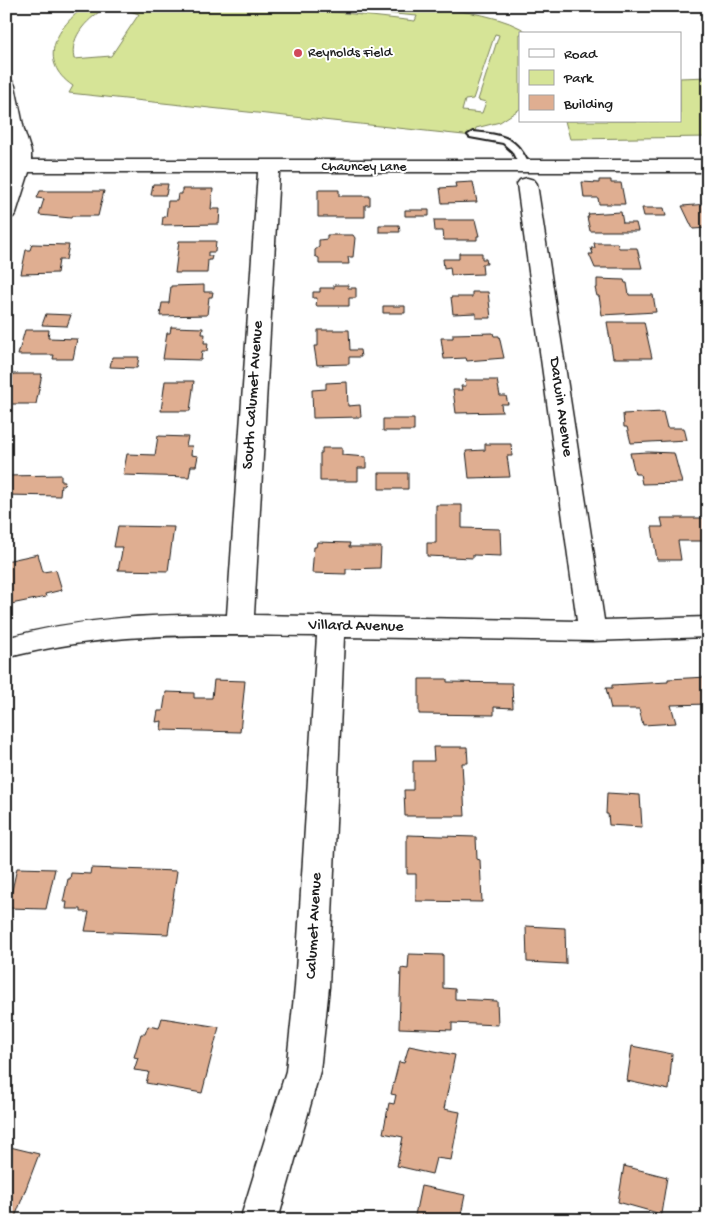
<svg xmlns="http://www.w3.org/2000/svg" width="714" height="1226" font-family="'Gochi Hand',sans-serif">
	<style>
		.green { fill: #d6e497; stroke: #79805a; fill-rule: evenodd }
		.building { fill: #dfae91; stroke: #1c1c1c }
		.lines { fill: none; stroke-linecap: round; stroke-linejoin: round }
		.service-casing { stroke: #1c1c1c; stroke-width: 4 }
		.minor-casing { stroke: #1c1c1c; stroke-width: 3 }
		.service { fill: #fff; fill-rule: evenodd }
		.minor { fill: #fff; fill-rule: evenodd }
		.poi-dot { fill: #d1495b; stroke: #fff; stroke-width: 2 }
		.labels { text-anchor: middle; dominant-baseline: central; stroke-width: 4; stroke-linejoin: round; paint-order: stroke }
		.far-poi-label { font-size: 14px; fill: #1c1c1c; stroke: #fff; text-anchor: start }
		.far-street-label { font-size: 14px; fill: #1c1c1c; stroke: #fff }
		.street-label { font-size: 16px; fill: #1c1c1c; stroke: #fff }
	</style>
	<rect width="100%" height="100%" fill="#fff"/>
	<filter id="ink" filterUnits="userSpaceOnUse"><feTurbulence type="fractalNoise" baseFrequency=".02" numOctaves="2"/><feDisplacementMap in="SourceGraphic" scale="10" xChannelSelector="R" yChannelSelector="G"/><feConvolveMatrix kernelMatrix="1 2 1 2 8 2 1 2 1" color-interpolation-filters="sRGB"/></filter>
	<g filter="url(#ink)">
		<!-- green -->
		<path class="green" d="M86 6H108C89 18 69 35 74 59L111 56 139 14 114 6H283L415 21 417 16 304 6C363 6 484 0 530 34H520V109L500 122 476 128 473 136 69 93 73 86C36 61 57 26 86 6ZM495 34 499 35 478 100 486 102 482 113 462 111 465 100 473 99Z
			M708 77V137L570 139 565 121H680V78Z"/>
		<!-- building -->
		<path class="building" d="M599 180H611V183H621L625 204H599L598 198H584L582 182 599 183Z
			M473 182 477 202 442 203 440 188 456 187 455 183Z
			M153 184H168L166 195H151Z
			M182 189H213L211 209H220L219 224 162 225 163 217H166L168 201H177L178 194H182Z
			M318 190H339V196H370V205H365V217H318Z
			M40 191H104L98 216H72L71 218 39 215 44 199 37 198Z
			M708 204V228L693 229 682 206Z
			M642 208H664L666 216H644Z
			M405 210H429V216H405Z
			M621 212 623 223H636L638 231H590L587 217H589L588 214Z
			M434 220H475L479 236H477V240H444L443 231H435Z
			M379 225H399L400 232H379Z
			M327 235H353L355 238 353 257H348L349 264H319V258L315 256V250L319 247V240L327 239Z
			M179 241H216L215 252H208V256H212L211 260H208L207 273H175Z
			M594 243H617L619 248H637L642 268H595L589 254H593L591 248H595Z
			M32 244 69 245 66 260H59L57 273 21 274 26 250H30Z
			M459 253H482V259H486L487 264H482L483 274 451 275 450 267 444 268 443 259H459Z
			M597 279 624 280 625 283H627L629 295H653L656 312 602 315 599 296H597L595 288H597Z
			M204 285V292H213L212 297H209L207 315 160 316 162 303H169L171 286Z
			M334 285H348V288H356V298H349V306H316L317 298H313V292H320V288H334Z
			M472 292H488L491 318H476V313L453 314 451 297H472Z
			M383 306H405V313H383Z
			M46 314 71 315 67 326 42 325Z
			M607 322H644L652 358H613Z
			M171 327 203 328 202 334H205L204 343H208L207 351H202L201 360 163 359 167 333H170Z
			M25 330H49L48 338 77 339 73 359H53L54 355H18Z
			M318 330H349L350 350H360L361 357H349V364L317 365 314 346H318Z
			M493 333 494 336H499L504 358 467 361 466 358 444 359 441 338H453V334Z
			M112 357H139L137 368 110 367Z
			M13 374H42L36 404H6Z
			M465 380H497L500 396H506L508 404H501L502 412 456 413 453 390H462L461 386H466Z
			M165 381H194L190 411H161Z
			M347 382 348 406 360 405 361 417 313 418 312 390 326 389V383Z
			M663 412 667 428H684L687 440 631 443 627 427H624L623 414Z
			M383 419H414V431H383Z
			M158 436 188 437 186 446H192L191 455 198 456 196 466H191L189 477 123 475 127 454 155 455Z
			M485 444H511L512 456H507L510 477 469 478 466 451 485 450Z
			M322 448H342V455L366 457V468H358V481H320V453H322Z
			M648 452 674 453 682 483 642 484 640 474H635L630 453Z
			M379 473H408V489H379Z
			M61 475V481H65L64 485H61L60 496 6 495V476Z
			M436 505H462V528L500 529 501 556 473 555V558L427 556V543H436Z
			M661 518H708V541H678L681 560H657L652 527H663Z
			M118 526 174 527 168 571 118 570 123 547H114Z
			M317 542 350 543 349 547H381L380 568 346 569V574L312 573 314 547H316Z
			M38 554 43 572 56 570 62 590 45 594 46 597 6 605V561Z
			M708 677V704L671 705 676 723 643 725 639 709H611L606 688H612V685L668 682V679Z
			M419 679H447V682L512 683 513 708 494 707V715L419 714Z
			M214 680 245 681 240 732 161 730 162 721 156 722 158 711H163L166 692 194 693V698H212Z
			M433 747H467L468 763H462L465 816H405L404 790H413V761H434Z
			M607 793 640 795 642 827 609 825 608 814H606Z
			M407 835 476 837 477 859 480 860 482 902 416 901V874H407Z
			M17 868 55 869 46 909 8 908Z
			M91 868 177 871 168 934 85 931 89 912H81V909H66L67 902H63L68 879H70L71 873 90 874Z
			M526 926 565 928 566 964 527 962Z
			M409 954 443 955V988L455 989V999L497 1001 498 1025 452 1023V1030L399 1028 401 968 408 969Z
			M162 1018 219 1027 202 1093 146 1083 149 1072 134 1070 138 1058 134 1057 141 1034H145L148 1026 159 1028Z
			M409 1046 455 1055 444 1109 460 1112 451 1160 436 1158 432 1174 397 1166 403 1137 383 1133 389 1103 394 1104 396 1095 391 1094 399 1062 404 1063Z
			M632 1046 672 1054 669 1090 627 1081Z
			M6 1146 39 1154 14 1220H6Z
			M624 1166 667 1177 661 1214 618 1202Z
			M421 1186 465 1195 460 1220H414Z"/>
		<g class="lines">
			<!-- service casing -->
			<g class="service-casing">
				<path id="service" d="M473 132C504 135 517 137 530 167L529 169H521L512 151 503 143 470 137 468 135Z"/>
			</g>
			<!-- minor casing -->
			<g class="minor-casing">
				<path id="minor" d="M6 80 13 82 15 86 24 130 31 152V160H708V172H279L254 615 577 621 517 184 520 180 527 178 534 180 537 184 604 620 708 617V637L592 641 344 637 329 987 320 1071 278 1220H240L286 1071 295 987 317 636C210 635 111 630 6 658V638C79 618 152 614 227 615L258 172H29L16 213 13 217 6 219V180L11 166V152L6 137Z"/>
			</g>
			<!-- service -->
			<use href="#service" class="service"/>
			<!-- minor -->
			<use href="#minor" class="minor"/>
		</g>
	</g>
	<!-- markers -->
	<circle class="poi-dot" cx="298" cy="53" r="5"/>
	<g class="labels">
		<!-- far-poi labels -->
		<g class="far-poi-label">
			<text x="308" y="53">Reynolds Field</text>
		</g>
		<!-- far-street labels -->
		<g class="far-street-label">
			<text x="364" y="167">Chauncey Lane</text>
		</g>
		<!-- street labels -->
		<g class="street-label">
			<text transform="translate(254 395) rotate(-86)">South Calumet Avenue</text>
			<text transform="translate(560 407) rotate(82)">Darwin Avenue</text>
			<text transform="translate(356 627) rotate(1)">Villard Avenue</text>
			<text transform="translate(315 926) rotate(-87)">Calumet Avenue</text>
		</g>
	</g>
	<!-- margin -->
	<rect width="714" height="1226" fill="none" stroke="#fff" stroke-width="25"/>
	<rect x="12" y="12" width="689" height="1201" fill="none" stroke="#1c1c1c" stroke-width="2" filter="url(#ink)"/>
	<!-- legend -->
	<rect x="519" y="32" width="162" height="90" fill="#ffffff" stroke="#a4a4a4"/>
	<rect x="529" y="49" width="25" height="8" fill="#ffffff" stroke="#a4a4a4"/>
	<text x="564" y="58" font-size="15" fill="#1c1c1c">Road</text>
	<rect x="529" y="70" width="25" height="15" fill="#d6e497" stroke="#a4a4a4"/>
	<text x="564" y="82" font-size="15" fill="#1c1c1c">Park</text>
	<rect x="529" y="95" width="25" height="15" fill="#dfae91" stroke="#a4a4a4"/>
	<text x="564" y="108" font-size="15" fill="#1c1c1c">Building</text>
</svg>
